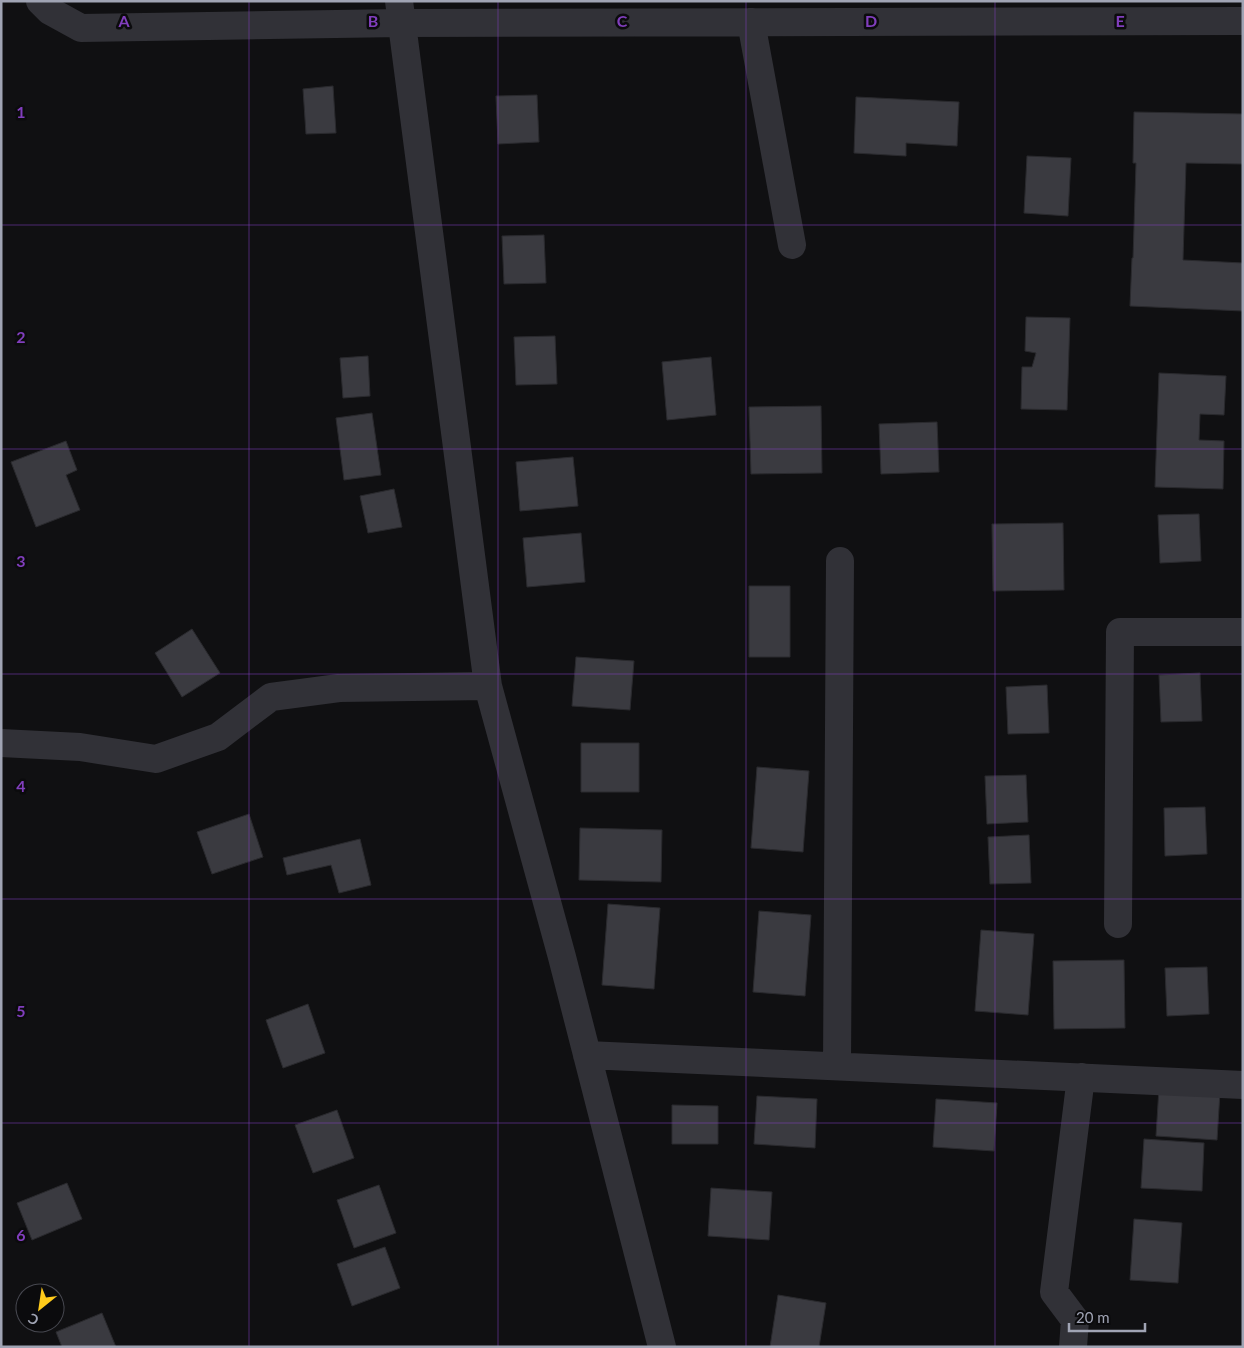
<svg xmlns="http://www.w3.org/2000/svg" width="1244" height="1348" font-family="Lato,sans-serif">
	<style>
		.building { fill: #3a3a40; stroke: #2a2a2e }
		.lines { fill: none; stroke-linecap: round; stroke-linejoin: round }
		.minor { stroke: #313137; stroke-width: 28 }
		.grid { fill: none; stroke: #813ebd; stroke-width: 1; stroke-opacity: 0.55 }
		.grid-label { font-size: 16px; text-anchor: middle; font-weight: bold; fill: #813ebd; stroke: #0b0b0d; stroke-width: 5; stroke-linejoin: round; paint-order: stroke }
	</style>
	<rect width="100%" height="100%" fill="#101012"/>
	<!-- building -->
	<path class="building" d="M333 86 336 133 306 134 303 89Z
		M537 95 539 142 498 144 496 96Z
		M856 97 959 102 957 146 906 143V156L854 153Z
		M1134 112 1243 114V164L1186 163 1183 260 1243 263V311L1130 306 1132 258H1133L1136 163H1133Z
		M1027 156 1071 158 1068 216 1024 213Z
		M544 235 546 283 504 284 502 236Z
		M1026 317 1070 318 1067 410 1021 409 1022 367H1032L1036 353 1025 351Z
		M555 336 557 384 516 385 514 337Z
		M368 356 370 396 343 398 340 358Z
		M711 357 716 415 667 420 662 362Z
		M1159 373 1226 376 1224 415 1200 414 1199 440 1224 441 1223 489 1155 487Z
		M821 406 822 473 751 474 749 407Z
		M372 413 381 475 344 480 336 418Z
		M937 422 939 472 881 474 879 424Z
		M66 441 77 470 66 475 80 510 36 527 11 462Z
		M573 457 578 506 520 511 516 462Z
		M394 489 402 527 368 533 360 496Z
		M1199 514 1201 561 1160 563 1158 515Z
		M1063 523 1064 590 993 591 992 524Z
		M581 533 585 582 527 587 523 538Z
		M749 586H790V657H749Z
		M192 629 220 673 182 697 155 653Z
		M576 657 634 661 630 710 572 706Z
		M1200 673 1202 721 1161 722 1159 675Z
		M1047 685 1049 733 1008 734 1006 687Z
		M581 743H639V792H581Z
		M757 767 809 771 803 852 751 848Z
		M1026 775 1028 822 987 824 985 776Z
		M1205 807 1207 854 1165 856 1164 808Z
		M249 814 263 857 212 874 197 832Z
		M580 828 662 830 661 882 579 880Z
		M1029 835 1031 883 990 884 988 837Z
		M360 839 371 885 339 893 331 865 287 875 283 858Z
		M608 904 660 908 654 989 602 985Z
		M759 911 811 915 805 996 753 992Z
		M981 930 1034 934 1028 1015 975 1011Z
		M1124 960 1125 1028 1054 1029 1053 961Z
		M1207 967 1209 1014 1167 1016 1165 968Z
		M308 1004 325 1053 283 1068 266 1020Z
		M1159 1088 1220 1092 1217 1140 1156 1136Z
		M757 1096 817 1099 815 1148 754 1144Z
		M936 1099 997 1103 994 1151 933 1147Z
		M672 1105 718 1106V1144H672Z
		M337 1110 354 1158 313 1173 295 1125Z
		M1144 1139 1204 1143 1202 1191 1141 1188Z
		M67 1183 82 1219 32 1240 17 1203Z
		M379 1185 396 1233 354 1248 337 1200Z
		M711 1188 772 1192 769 1240 708 1236Z
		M1134 1219 1182 1223 1178 1283 1130 1280Z
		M385 1247 400 1288 352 1306 337 1264Z
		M778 1295 826 1303 819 1347H770Z
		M102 1313 116 1347H62L56 1332Z"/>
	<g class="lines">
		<!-- minor -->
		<path class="minor" d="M40 1 50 11 81 28 401 23 1243 21
			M399 1 488 686 562 957 662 1347
			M751 22 792 245
			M1 743 80 747 156 759 218 737 271 697 339 688 488 686
			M1118 924 1120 632H1243
			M587 1055 1243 1085
			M837 1066 840 561
			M1073 1347 1075 1320 1054 1292 1081 1077"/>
	</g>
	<!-- grid -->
	<path class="grid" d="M249 1V1347M498 1V1347M746 1V1347M995 1V1347M1 225H1243M1 449H1243M1 674H1243M1 899H1243M1 1123H1243"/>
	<g class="grid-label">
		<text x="124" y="27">A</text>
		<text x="373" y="27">B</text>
		<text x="622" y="27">C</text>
		<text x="871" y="27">D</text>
		<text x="1120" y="27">E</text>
		<text x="21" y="118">1</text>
		<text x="21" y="343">2</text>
		<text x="21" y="567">3</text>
		<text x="21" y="792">4</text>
		<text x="21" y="1017">5</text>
		<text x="21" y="1241">6</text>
	</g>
	<!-- border -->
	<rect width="1244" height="1348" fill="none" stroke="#a0a4b4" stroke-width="5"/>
	<!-- north arrow -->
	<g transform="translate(40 1308) rotate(210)"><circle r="24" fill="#0b0b0d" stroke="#474850"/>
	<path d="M0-4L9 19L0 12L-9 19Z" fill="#ffcb1b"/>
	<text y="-8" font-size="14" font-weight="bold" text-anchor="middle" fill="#a0a4b4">С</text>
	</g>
	<!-- scale -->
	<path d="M1069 1323v8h76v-8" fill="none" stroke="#a0a4b4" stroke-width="2.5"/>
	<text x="1076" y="1323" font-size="15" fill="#a0a4b4" stroke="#0b0b0d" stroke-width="4" paint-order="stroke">20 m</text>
</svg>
